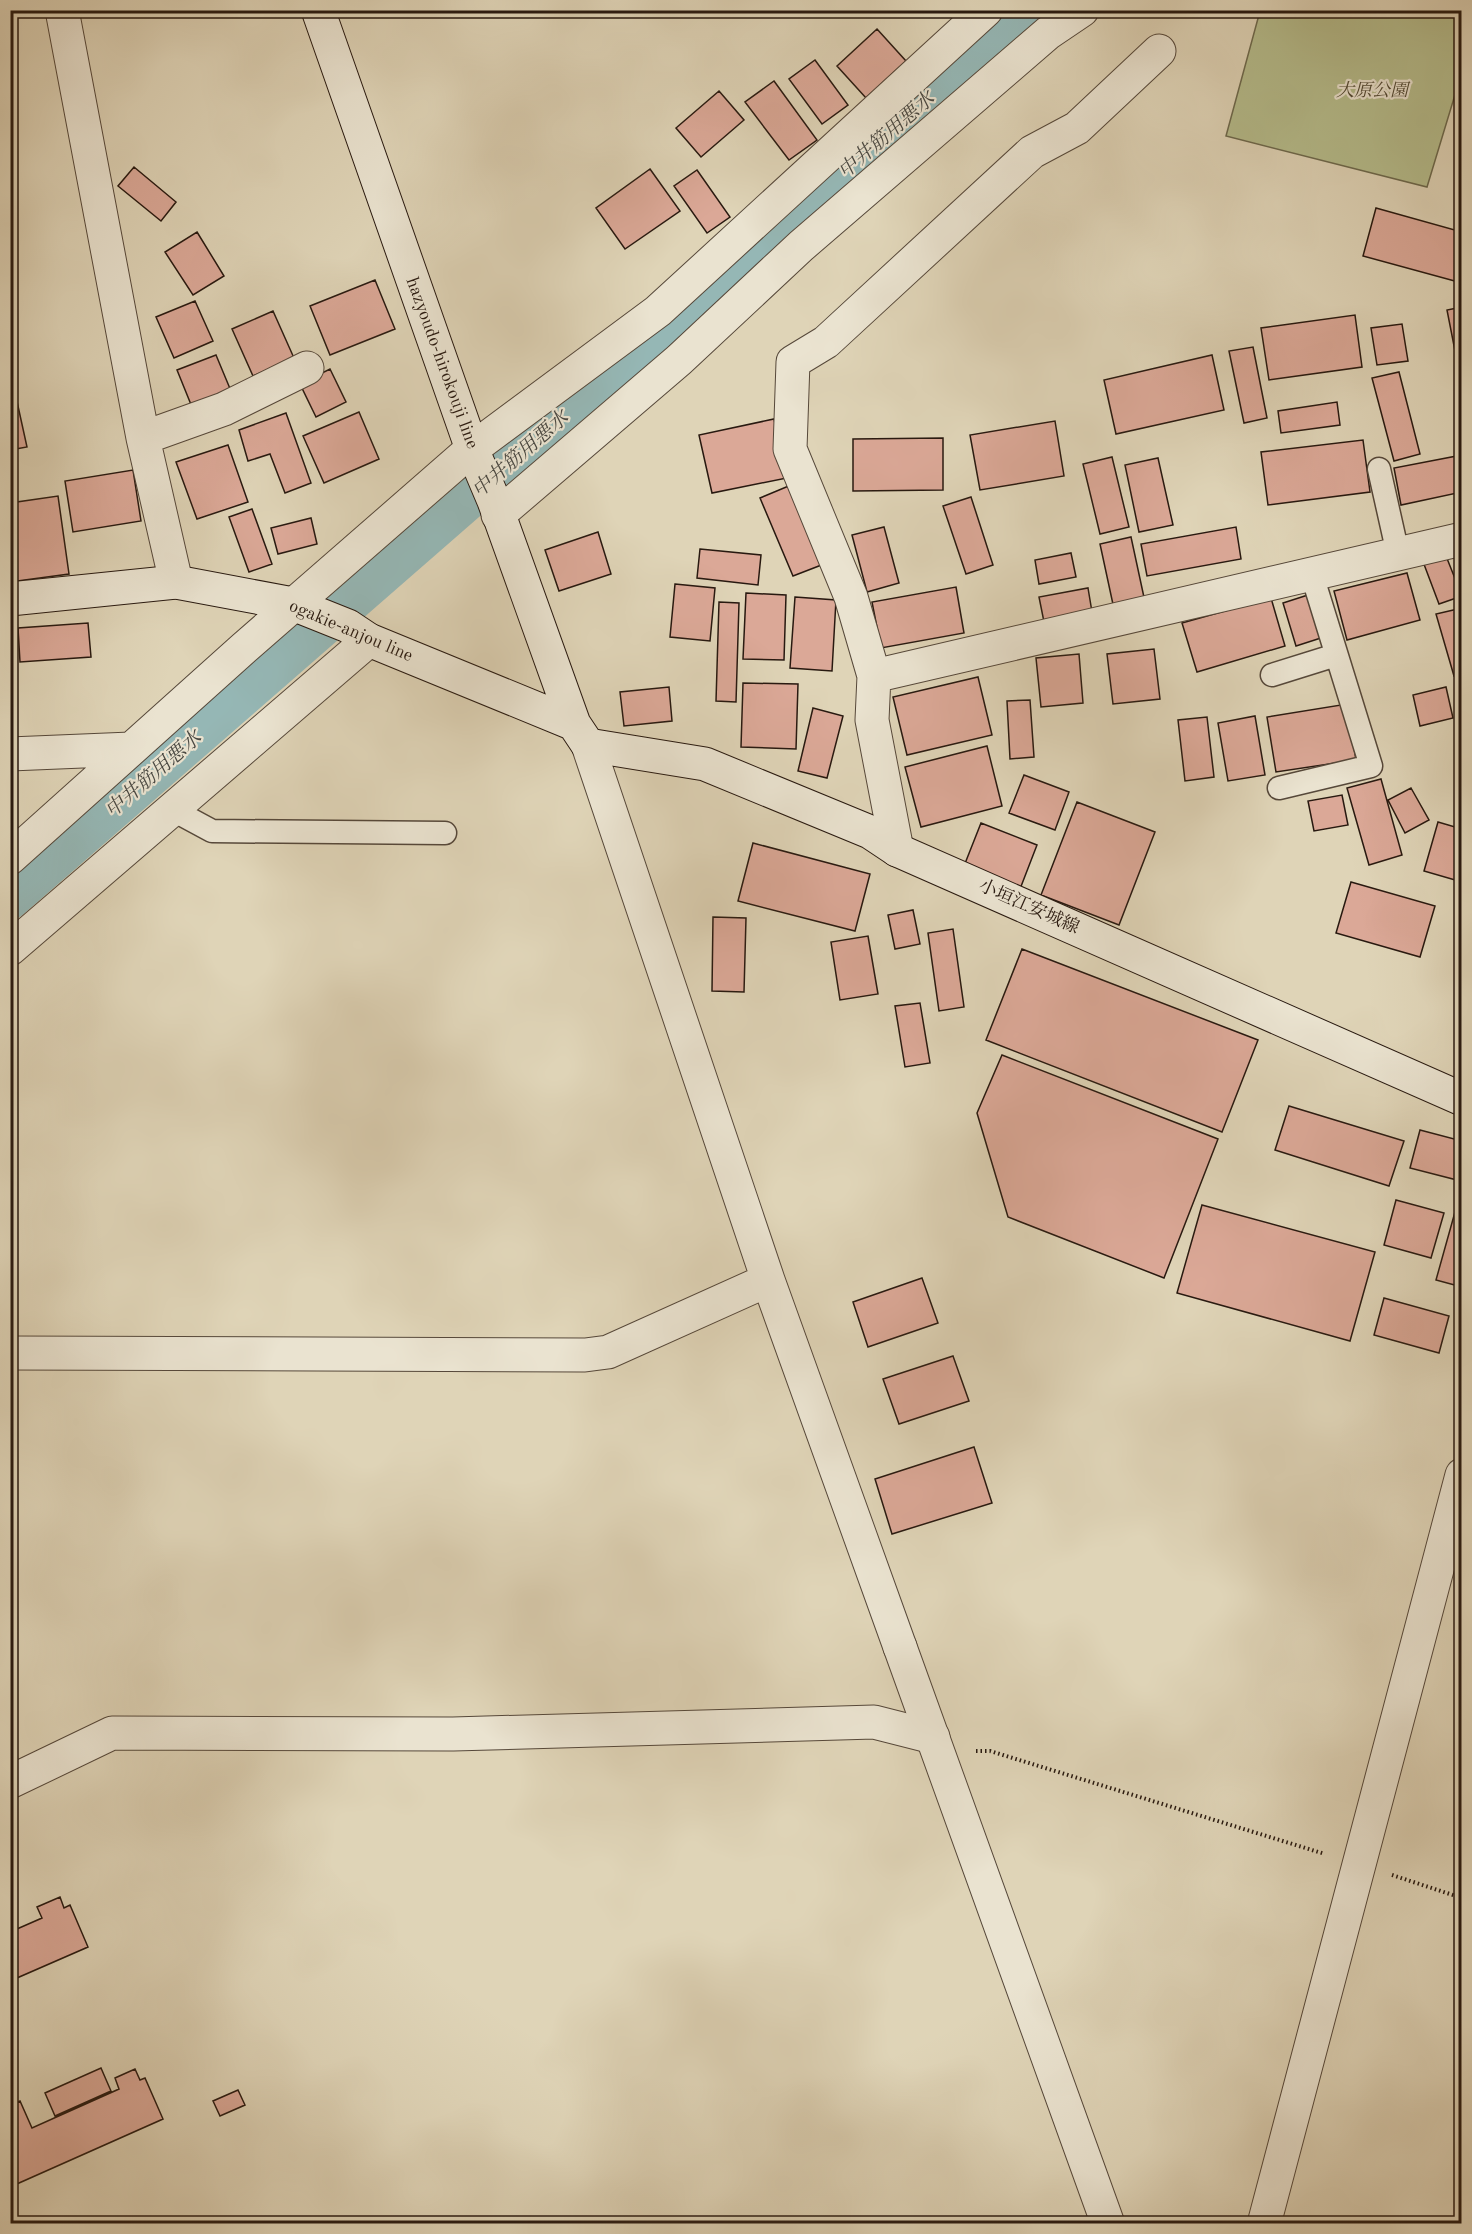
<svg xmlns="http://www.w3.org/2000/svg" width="1472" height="2234" font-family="'Old Standard TT','Noto Serif JP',serif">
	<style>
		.green { fill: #b5bc8c; stroke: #6e6a4e; stroke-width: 1.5 }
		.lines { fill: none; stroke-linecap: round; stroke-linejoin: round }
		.canal { stroke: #95b7b5; stroke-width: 39 }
		.building { fill: #dba897; stroke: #281910; stroke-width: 1.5 }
		.service-casing { stroke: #56483a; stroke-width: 25 }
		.pedestrian-casing { stroke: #56483a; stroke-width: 35 }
		.minor-casing { stroke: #56483a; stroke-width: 35 }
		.tertiary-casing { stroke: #56483a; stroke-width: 35 }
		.secondary-casing { stroke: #281910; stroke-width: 35 }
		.path { stroke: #281910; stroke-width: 4; stroke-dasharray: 1.5 3; stroke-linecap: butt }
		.service { stroke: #eae3d0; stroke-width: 22 }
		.pedestrian { stroke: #eae3d0; stroke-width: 33 }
		.minor { stroke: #eae3d0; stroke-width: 33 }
		.tertiary { stroke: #eae3d0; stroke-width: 33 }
		.secondary { stroke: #eae3d0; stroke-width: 33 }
		.labels { text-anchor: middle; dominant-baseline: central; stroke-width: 4.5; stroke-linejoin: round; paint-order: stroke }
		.park-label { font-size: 18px; font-style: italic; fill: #524a35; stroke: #eae3d0 }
		.street-label { font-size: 18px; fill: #281910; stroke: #eae3d0 }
		.water-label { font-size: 20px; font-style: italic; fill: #494842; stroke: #eae3d0 }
	</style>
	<rect width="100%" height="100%" fill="#dfd4b7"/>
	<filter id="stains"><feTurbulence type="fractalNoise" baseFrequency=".00333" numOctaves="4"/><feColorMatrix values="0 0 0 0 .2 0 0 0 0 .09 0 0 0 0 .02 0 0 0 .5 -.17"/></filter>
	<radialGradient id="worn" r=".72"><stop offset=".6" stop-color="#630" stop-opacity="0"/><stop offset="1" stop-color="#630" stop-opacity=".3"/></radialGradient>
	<!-- green -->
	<path class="green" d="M1260 11H1461V75L1427 187 1226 136Z"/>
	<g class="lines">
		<!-- canal -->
		<path class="canal" d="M10 900 1031 10"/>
	</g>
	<!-- building -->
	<path class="building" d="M877 29 906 61 866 98 837 66Z
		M815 60 848 105 822 124 789 79Z
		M774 81 817 140 789 160 745 102Z
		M719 91 744 120 701 157 676 128Z
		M134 167 176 202 161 221 118 186Z
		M650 169 680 211 625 249 596 208Z
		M697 170 730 217 707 233 674 186Z
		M1376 208 1462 232V283L1363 256Z
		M197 232 224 276 193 295 165 252Z
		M375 280 395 329 330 355 310 306Z
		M195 301 213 341 174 358 156 317Z
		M1462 307V350L1455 351 1447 310Z
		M273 311 294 358 253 376 232 329Z
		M1355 315 1362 367 1269 380 1261 328Z
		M1402 324 1408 361 1377 365 1371 328Z
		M1253 347 1267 418 1244 423 1229 351Z
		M216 355 231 391 192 407 177 370Z
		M1212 355 1224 410 1116 434 1104 380Z
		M330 369 346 402 316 417 300 384Z
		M1399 372 1420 454 1394 461 1372 378Z
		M16 397 27 447 10 450V398Z
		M1337 402 1340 425 1281 433 1278 411Z
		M359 412 379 459 324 483 303 436Z
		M286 413 311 483 285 493 270 454 248 461 239 430Z
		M774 419 787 478 712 493 699 435Z
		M1055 421 1064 476 980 490 970 435Z
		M943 438V490L853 491V439Z
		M1363 440 1370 492 1268 505 1261 452Z
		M228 445 248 502 197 519 176 462Z
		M1462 455V492L1401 505 1394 468Z
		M1112 457 1129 527 1100 534 1083 464Z
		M1158 458 1173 525 1139 532 1125 465Z
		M133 470 141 521 73 532 65 481Z
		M791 485 824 564 793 576 760 498Z
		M58 496 69 574 10 582V503Z
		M971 497 993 565 966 574 943 506Z
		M252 509 272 564 249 572 229 517Z
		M311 518 317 544 278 554 271 528Z
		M884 527 899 583 867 592 852 535Z
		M1236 527 1241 559 1147 576 1141 544Z
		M598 532 611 574 559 591 545 550Z
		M1131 537 1145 602 1114 609 1100 544Z
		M700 549 761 555 758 585 697 578Z
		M1444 551 1462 596 1439 604 1422 559Z
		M1071 553 1076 577 1039 584 1035 560Z
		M1407 573 1420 620 1347 640 1334 591Z
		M675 584 715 588 710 641 670 637Z
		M956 587 964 633 881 648 872 602Z
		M1088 588 1093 618 1045 627 1039 597Z
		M746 593 786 595 784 660 743 659Z
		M1311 594 1324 637 1296 646 1283 603Z
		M795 597 836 600 832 671 790 668Z
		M1271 598 1285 646 1197 672 1182 623Z
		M719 602 739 603 736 702 716 701Z
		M1462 608V674L1454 676 1436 614Z
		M88 623 91 657 20 662 18 628Z
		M1154 649 1160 699 1113 704 1107 654Z
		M1079 654 1083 703 1041 707 1036 658Z
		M978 677 992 735 907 755 893 697Z
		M743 683 798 684 796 749 741 747Z
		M669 687 672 721 624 726 620 692Z
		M1446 687 1453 718 1420 726 1413 695Z
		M1030 700 1034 757 1010 759 1007 701Z
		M1347 704 1356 760 1276 772 1267 717Z
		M813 708 843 716 827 778 798 771Z
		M1255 716 1265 775 1228 781 1218 723Z
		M1207 717 1214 777 1185 781 1178 720Z
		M987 746 1002 806 921 827 905 767Z
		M1024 775 1069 792 1055 830 1009 813Z
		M1381 779 1402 855 1369 865 1347 788Z
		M1411 788 1429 820 1405 833 1388 800Z
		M1342 795 1348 825 1314 831 1308 801Z
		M1077 802 1155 832 1119 925 1041 895Z
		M1438 822 1462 829V882L1424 871Z
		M981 823 1037 845 1020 889 964 866Z
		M753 843 870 874 855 931 738 901Z
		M1351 882 1435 906 1420 957 1336 933Z
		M913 910 920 944 895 949 888 915Z
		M713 917 746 918 744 992 712 991Z
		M953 929 964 1007 939 1011 928 933Z
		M868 936 878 994 840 1000 831 942Z
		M1022 949 1258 1040 1222 1132 986 1040Z
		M920 1003 930 1063 905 1067 895 1006Z
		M1002 1055 1218 1139 1164 1278 1008 1217 977 1113Z
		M1289 1106 1404 1141 1389 1186 1275 1150Z
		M1420 1130 1462 1141V1161L1457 1180 1410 1168Z
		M1396 1200 1444 1213 1431 1258 1384 1245Z
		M1202 1205 1375 1252 1350 1341 1177 1293Z
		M1455 1212 1462 1214V1287L1436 1280Z
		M922 1278 938 1323 868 1347 853 1302Z
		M1384 1298 1449 1316 1439 1353 1374 1335Z
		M953 1356 969 1401 899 1424 883 1379Z
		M974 1447 992 1503 892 1534 875 1479Z
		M60 1897 64 1908 70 1905 88 1947 10 1981V1932L42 1918 37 1907Z
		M101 2068 111 2091 55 2116 45 2093Z
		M135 2069 140 2080 145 2078 163 2119 10 2187V2105L20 2101 32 2128 119 2089 115 2078Z
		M238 2090 245 2105 220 2116 213 2101Z"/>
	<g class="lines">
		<!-- service casing -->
		<g class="service-casing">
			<path id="service" d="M1379 469 1398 554
				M1272 675 1336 655
				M1279 788 1371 766 1312 575
				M173 810 212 831 445 833"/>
		</g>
		<!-- pedestrian casing -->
		<g class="pedestrian-casing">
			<path id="pedestrian" d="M498 515 679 360 801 246 1048 33 1082 10"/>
		</g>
		<!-- minor casing -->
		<g class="minor-casing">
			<path id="minor" d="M62 10 143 438 176 582
				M143 438 224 409 307 368
				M874 676 1462 539
				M588 745 768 1280 900 1647
				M10 754 131 749
				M897 850 872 720 874 676 851 597 790 449 793 362 826 342 1032 152 1077 128 1159 51
				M10 858 244 648 472 449 658 311 986 10
				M10 949 369 640
				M10 1353 585 1355 608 1352 768 1280
				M10 1782 112 1733 453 1734 874 1722 933 1737
				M1264 2224 1462 1475"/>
		</g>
		<!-- tertiary casing -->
		<g class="tertiary-casing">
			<path id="tertiary" d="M900 1647 1108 2224"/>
		</g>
		<!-- secondary casing -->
		<g class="secondary-casing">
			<path id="secondary" d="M318 10 472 449 494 501 574 724 588 745 705 764 870 832 897 850 1462 1099
				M10 599 176 582 293 604 348 626 369 640 574 724"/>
		</g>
		<!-- path -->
		<path class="path" d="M976 1751H990L1325 1854
			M1392 1875 1462 1898"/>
		<!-- service -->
		<use href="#service" class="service"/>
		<!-- pedestrian -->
		<use href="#pedestrian" class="pedestrian"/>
		<!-- minor -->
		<use href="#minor" class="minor"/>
		<!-- tertiary -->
		<use href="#tertiary" class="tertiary"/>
		<!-- secondary -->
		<use href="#secondary" class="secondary"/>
	</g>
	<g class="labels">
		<!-- park labels -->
		<g class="park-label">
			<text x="1372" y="91">大原公園</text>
		</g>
		<!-- street labels -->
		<g class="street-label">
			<text transform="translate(442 363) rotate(70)">hazyoudo-hirokouji line</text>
			<text transform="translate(351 631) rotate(23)">ogakie-anjou line</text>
			<text transform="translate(1029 907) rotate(24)">小垣江安城線</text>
		</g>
		<!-- water labels -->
		<g class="water-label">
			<text transform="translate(887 136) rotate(-41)">中井筋用悪水</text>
			<text transform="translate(521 455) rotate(-41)">中井筋用悪水</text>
			<text transform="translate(154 775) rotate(-41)">中井筋用悪水</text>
		</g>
	</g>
	<!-- margin -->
	<rect width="1472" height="2234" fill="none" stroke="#dfd4b7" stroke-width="36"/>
	<rect x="12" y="12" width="1448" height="2210" fill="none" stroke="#281910" stroke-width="3"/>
	<rect x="18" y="18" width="1436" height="2198" fill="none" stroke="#281910" stroke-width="1.5"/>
	<rect width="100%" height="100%" filter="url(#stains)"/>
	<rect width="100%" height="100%" fill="url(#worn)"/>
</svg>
